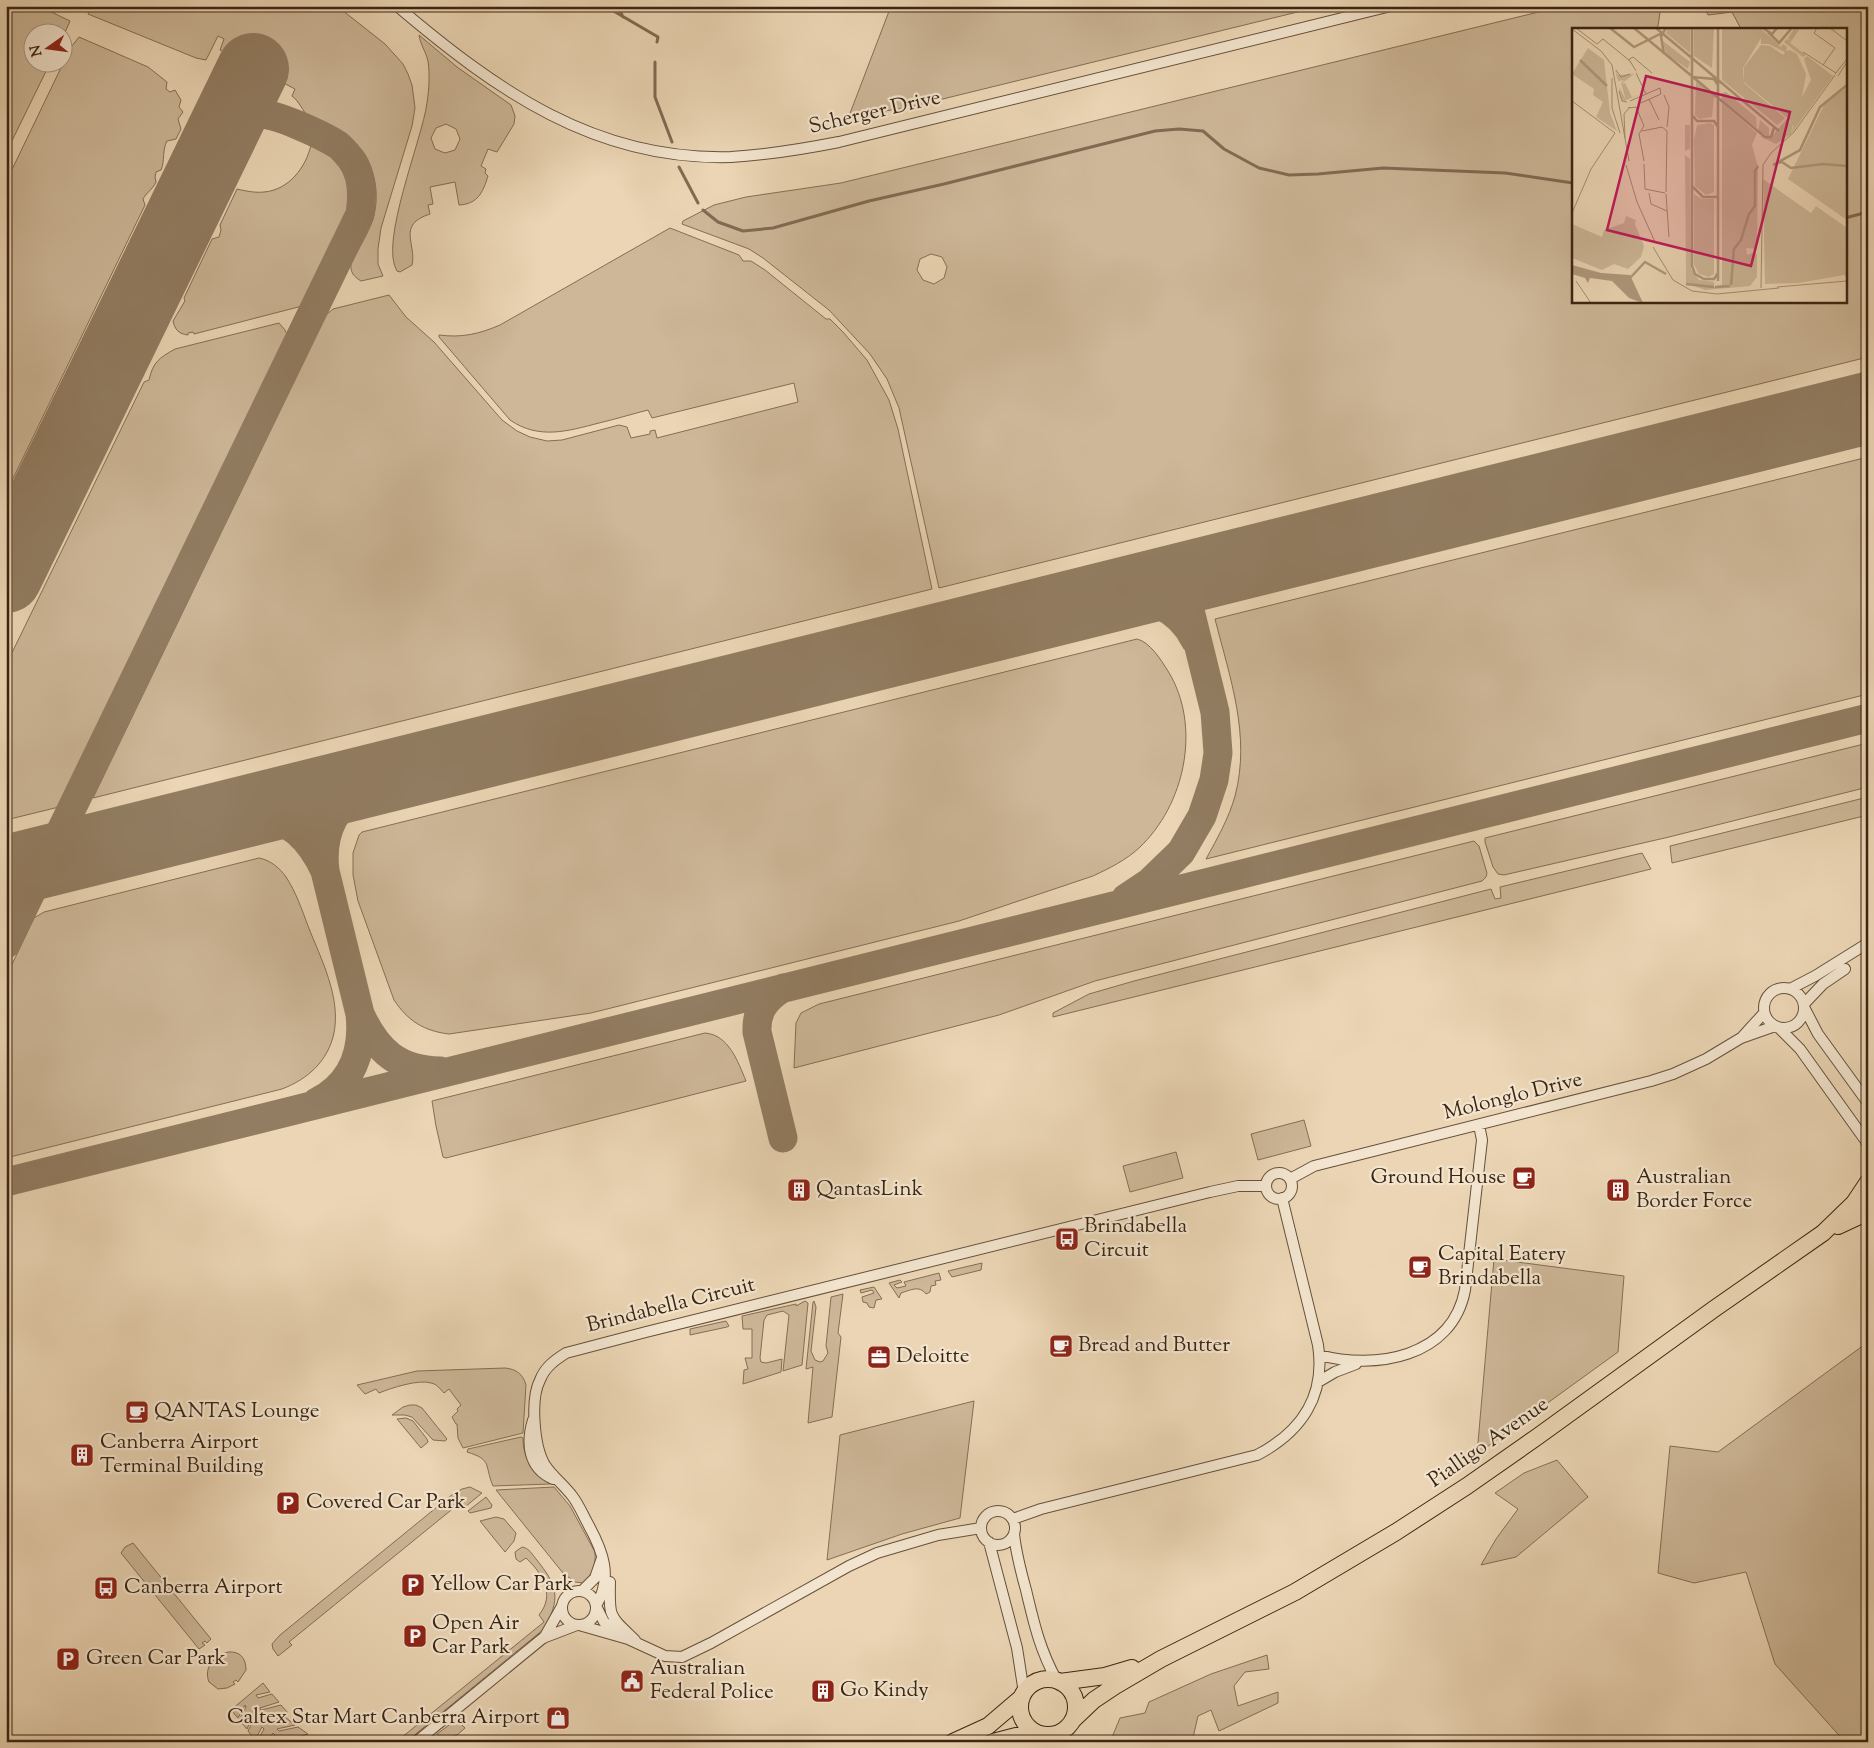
<svg xmlns="http://www.w3.org/2000/svg" width="1874" height="1748" font-family="'Sorts Mill Goudy',serif">
	<style>
		.green { fill: #cdb798; stroke: #846e54; fill-rule: evenodd }
		.lines { fill: none; stroke-linecap: round; stroke-linejoin: round }
		.stream { stroke: #806b52; stroke-width: 3 }
		.taxiway { stroke: #927d62; stroke-width: 29 }
		.runway { stroke: #927d62; stroke-width: 72 }
		.street-casing { stroke: #66513a; stroke-width: 12 }
		.primary-casing { stroke: #3a2511; stroke-width: 18 }
		.street { stroke: #f2e4ce; stroke-width: 10 }
		.primary { stroke: #ebd5b4; stroke-width: 16 }
		.labels { text-anchor: middle; dominant-baseline: central; stroke-width: 4.5; stroke-linejoin: round; paint-order: stroke }
		.street-label { font-size: 21px; fill: #3a2511; stroke: #f2e4ce }
		.poi-label { font-size: 21px; fill: #3a2511; stroke: #f2e4ce; text-anchor: start }
		.inset-river { fill: none; stroke: #af997d; stroke-width: 2.5 }
		.inset-road { fill: none; stroke: #a48f73; stroke-width: 1 }
		.view { fill: #c2185b; fill-opacity: 0.15; stroke: #c2185b; stroke-width: 2.5 }
		.inset-edge { fill: none; stroke: #3a2511; stroke-width: 2.5 }
	</style>
	<rect width="100%" height="100%" fill="#ebd5b4"/>
	<filter id="stains"><feTurbulence type="fractalNoise" baseFrequency=".004" numOctaves="4"/><feColorMatrix values="0 0 0 0 .2 0 0 0 0 .09 0 0 0 0 .02 0 0 0 .5 -.17"/></filter>
	<radialGradient id="worn" r=".72"><stop offset=".6" stop-color="#630" stop-opacity="0"/><stop offset="1" stop-color="#630" stop-opacity=".3"/></radialGradient>
	<!-- green -->
	<path class="green" d="M6 6H39L70 21 63 37 62 32H32V62L50 63 6 153Z
		M91 6H337L385 44 403 64 408 74 412 85 415 108 412 126 381 228 378 249V264L383 276 361 281C354 277 350 272 351 264 358 249 368 234 373 219 382 188 372 155 346 136 335 128 318 125 309 117 302 111 300 102 292 96L295 89 220 50 224 39 218 36 206 60 196 58 88 14Z
		M891 6H1322L906 108 849 116Z
		M1563 6H1661L1658 26 1655 29H1573V301H1845V29H1741L1732 12 1708 15 1704 6H1868V357L939 588 899 408 887 379 870 354 829 310 763 258 749 249 682 224 683 221 714 205 746 197 841 183ZM931 254 942 257 947 267 944 278 934 284 923 280 917 270 920 259Z
		M419 35 457 67 511 105 515 116 514 124 497 152 488 149 481 166 486 169 485 173 488 176C483 192 478 204 459 205L455 182 430 187 433 204 428 205 430 214C396 225 417 244 412 265L400 272 397 271C379 243 422 140 427 103 429 89 430 75 428 61 426 52 420 44 419 35ZM446 124 456 129 460 139 455 150 445 153 435 149 431 138 436 128Z
		M79 37 148 67 167 82 166 89 170 92 175 90 181 100 179 107 183 112 178 119 181 129 176 139 167 141C162 150 165 161 161 170L156 172 155 177 156 182C152 190 147 192 143 199L145 205 6 493V182L71 47Z
		M311 145C338 150 359 176 353 204 350 216 343 228 337 239 327 261 316 283 306 305L194 334 193 332 188 333V335C179 334 175 330 173 321L185 301 184 298 212 239 219 237 221 230 220 225 237 189C246 191 255 193 264 192 289 190 306 167 311 145Z
		M670 228 739 255 743 261H751L765 270 826 319H830L843 332 867 360 889 400 898 429 932 589 93 798 326 315 333 309 389 295 406 317 434 342 502 420 517 431 530 437 547 441 562 440 619 425 627 427 631 438 650 434V431L655 430 657 438 798 402 794 383 652 418 648 410C632 414 616 419 599 423 568 431 539 440 510 420L439 337V335C462 338 479 334 500 325Z
		M279 323 285 330 289 339 141 645H137L135 649 138 652 63 806 6 820V665L144 382 149 380C153 362 159 358 175 349Z
		M1868 457V694L1206 859C1217 839 1229 818 1235 796 1251 736 1230 678 1215 619Z
		M1137 639C1150 642 1161 660 1168 671 1202 726 1185 805 1139 848 1126 860 1110 868 1093 876L959 921 591 1013 449 1034C424 1031 408 1021 394 1000L358 901 353 875V853L359 835 362 832Z
		M1868 743V787L1669 837 1504 875 1498 874 1493 867 1485 842V838Z
		M1868 797V815L1672 863 1670 846Z
		M1474 841 1479 846 1487 873 1486 877 1482 881 1095 981 999 1015 794 1068 796 1023 801 1013 819 1004Z
		M1642 853 1651 869 1053 1017V1013L1089 994 1134 981 1491 889 1495 899 1501 898 1500 887Z
		M259 858C270 860 280 868 286 877 296 892 302 910 308 926 321 959 341 997 334 1033 328 1061 308 1079 282 1089L6 1158V977L34 918 44 912Z
		M705 1033C729 1035 738 1062 746 1081L446 1158 443 1157 436 1126 432 1101Z
		M1304 1120 1311 1146 1258 1160 1251 1134Z
		M1176 1152 1183 1178 1130 1192 1123 1166Z
		M1494 1259 1624 1276 1618 1352 1477 1454Z
		M982 1263 981 1270 952 1277 948 1271Z
		M939 1273 941 1280 935 1281 936 1285 931 1286 930 1292 926 1294C919 1285 911 1290 901 1293L899 1298 889 1283 900 1280 902 1282 894 1285 897 1288 906 1286 904 1282Z
		M874 1287 882 1299 876 1300 874 1308 869 1307 867 1303 863 1302 862 1297 874 1293 872 1290 861 1293 860 1290Z
		M843 1294 838 1333 841 1337 832 1417 808 1423 813 1367 806 1369 813 1302 814 1301 816 1307 811 1351 815 1360 820 1362 823 1361 828 1353 826 1346 831 1297Z
		M805 1301 808 1303 802 1365 783 1371 789 1315 783 1311 767 1315 764 1320 760 1358 761 1362 766 1363 782 1359 781 1372 743 1384 744 1370 748 1369 745 1358H752V1329H743L742 1316 796 1304V1306Z
		M726 1321 729 1326 727 1327 690 1335V1329Z
		M1868 1342V1742H1845L1775 1664 1746 1572 1694 1583 1658 1573 1670 1446 1718 1452Z
		M505 1368C516 1369 523 1374 526 1385L523 1433 463 1448 458 1438 457 1424H456L452 1417 458 1411 457 1409 461 1405 449 1389 444 1393C440 1389 437 1384 431 1383 419 1379 391 1388 379 1393L376 1389 365 1394 357 1385 417 1371Z
		M974 1401 960 1518 902 1534 827 1560 840 1435Z
		M410 1405H416L422 1408 447 1439 445 1441 433 1440 412 1417 405 1415H392L403 1407Z
		M406 1418 413 1421 427 1439 428 1442 421 1448 397 1419Z
		M521 1437 523 1438C523 1459 533 1472 550 1484L493 1486C484 1465 493 1460 467 1452L468 1449Z
		M1557 1460 1588 1497 1516 1557 1481 1565 1496 1539 1518 1509 1495 1493 1524 1473Z
		M470 1487 482 1493 465 1507 461 1502 289 1642 292 1645 278 1656 273 1649 272 1644 280 1635 453 1494 462 1489Z
		M554 1487 570 1506 595 1552C596 1565 593 1574 583 1583L575 1582 563 1573 496 1490Z
		M486 1497 492 1505 491 1508 470 1513 468 1511Z
		M496 1517 504 1519 516 1533 514 1541 505 1552 480 1521Z
		M133 1543 211 1639 207 1643 205 1641 202 1643 205 1645 199 1649 121 1553 125 1547Z
		M522 1547C529 1548 532 1554 536 1559 558 1586 561 1598 544 1629L406 1742H396L544 1622 539 1615C556 1594 542 1573 526 1558L520 1562 516 1559 515 1552Z
		M228 1652C240 1651 246 1658 246 1670L238 1682 236 1680 233 1682 235 1684 227 1688 218 1689 209 1682C203 1667 215 1656 228 1652Z
		M1267 1655 1269 1669 1245 1672 1234 1686 1238 1706 1278 1692V1703L1219 1731 1211 1710 1198 1716 1192 1742H1177L1169 1736 1166 1742H1110L1120 1718 1145 1713 1149 1702 1211 1674Z
		M263 1683 270 1692 256 1695 258 1698 272 1694 279 1702 260 1708 261 1710 281 1705 288 1713 274 1718 276 1719 285 1717 295 1725 277 1729 279 1731 298 1727 308 1734 291 1739 293 1741 310 1737 315 1742H271L275 1735 273 1733 268 1742H261L259 1738 264 1729 262 1727 255 1740 248 1731 257 1713 255 1711 247 1729 239 1720 246 1707 245 1705 238 1718 231 1710Z
		M453 1722 460 1723 465 1728 457 1735 433 1742 439 1736 437 1734Z"/>
	<g class="lines">
		<!-- stream -->
		<path class="stream" d="M605 6 658 37 657 42
			M618 6 623 17
			M655 62V97L672 142
			M679 167 698 203
			M703 210 718 222 743 231 773 228 869 201 944 184 1155 131 1179 129 1203 131 1224 149 1259 168 1289 175 1318 174 1383 168 1505 173 1573 183
			M1845 218 1868 212"/>
		<!-- taxiway -->
		<path class="taxiway" d="M1108 596C1143 593 1179 607 1195 640
			M230 815C238 815 248 813 257 814 290 818 312 842 325 871
			M40 878 60 862 80 852
			M1126 898 1150 882 1181 852 1202 816 1214 780 1218 753 1215 712 1182 578
			M6 944 360 214C363 195 363 175 351 159 347 154 343 149 338 145 324 136 272 111 256 114 243 116 233 123 224 132
			M783 988C765 999 756 1011 757 1032L783 1138
			M360 1014C377 1051 398 1070 440 1071
			M317 1102C352 1084 364 1051 360 1014L325 871C320 830 337 803 371 780
			M6 1182 1868 718"/>
		<!-- runway -->
		<path class="runway" d="M6 577 253 69
			M6 871 1868 408"/>
		<!-- street casing -->
		<g class="street-casing">
			<path id="street" d="M397 6C496 90 595 161 731 157 768 155 803 149 839 142L1391 6
				M1764 1008a20 20 0 1 1 40 0a20 20 0 1 1-40 0Z
				M1790 989 1815 976 1868 943
				M1804 1004 1823 984 1845 969
				M1804 1007 1818 1034 1868 1103
				M1778 1027 1800 1049 1868 1144
				M1743 1036 1764 1013
				M1266 1186a13 13 0 1 1 26 0a13 13 0 1 1-26 0Z
				M1290 1179 1314 1166 1651 1081 1673 1074 1706 1059 1741 1038 1775 1026
				M1319 1355C1375 1370 1452 1358 1465 1290L1482 1140 1479 1125
				M1318 1382 1335 1372 1356 1364
				M533 1420C526 1443 528 1468 553 1479
				M981 1528a17 17 0 1 1 34 0a17 17 0 1 1-34 0Z
				M1013 1519 1041 1509 1257 1455C1301 1432 1326 1396 1318 1345L1282 1198
				M1014 1534C1016 1553 1021 1572 1026 1590 1034 1624 1040 1650 1057 1681
				M989 1542 1017 1648 1024 1693
				M610 1582C609 1618 609 1615 635 1640
				M562 1608a17 17 0 1 1 34 0a17 17 0 1 1-34 0Z
				M582 1591 595 1578 602 1558
				M596 1606C613 1577 603 1551 588 1524 583 1515 579 1505 573 1497 565 1486 553 1477 545 1465 534 1447 530 1399 540 1380 545 1367 555 1360 566 1353L646 1332 1210 1192 1238 1186H1266
				M597 1608 604 1622 619 1633
				M579 1625 628 1639 665 1656 682 1657 711 1643 849 1566 877 1553 938 1535 981 1528
				M544 1638 562 1606
				M416 1742 543 1638 577 1625"/>
		</g>
		<!-- primary casing -->
		<g class="primary-casing">
			<path id="primary" d="M1838 1226 1868 1212
				M1020 1707a28 28 0 1 1 56 0a28 28 0 1 1-56 0Z
				M1060 1682 1105 1676 1132 1668
				M1074 1719 1094 1700 1115 1686 1161 1659 1295 1592 1396 1532 1467 1486 1537 1437 1714 1309 1823 1233 1854 1203 1868 1182
				M953 1742 988 1726 1022 1697
				M993 1742 1016 1736 1043 1735"/>
		</g>
		<!-- street -->
		<use href="#street" class="street"/>
		<!-- primary -->
		<use href="#primary" class="primary"/>
	</g>
	<!-- icons -->
	<defs>
		<g id="cafe-square" transform="scale(1.25)"><rect x="-9" y="-9" width="18" height="18" rx="4" fill="#8f2418" stroke="#f2e4ce"/><path d="M-5.5-4.5H6V0H3Q3 3.5 0 3.5H-2.5Q-5.5 3.5-5.5 0ZM3-3.2v2h1.7v-2ZM-6 4.5H4V6H-6Z" fill="#fff"/></g>
		<g id="building-square" transform="scale(1.25)"><rect x="-9" y="-9" width="18" height="18" rx="4" fill="#8f2418" stroke="#f2e4ce"/><path d="M-4-6H4V6H1V3H-1V6H-4ZM-2.5-4.3h1.7v1.8h-1.7ZM.8-4.3h1.7v1.8H.8ZM-2.5-1h1.7V.8h-1.7ZM.8-1h1.7V.8H.8Z" fill="#fff"/></g>
		<g id="bus-square" transform="scale(1.25)"><rect x="-9" y="-9" width="18" height="18" rx="4" fill="#8f2418" stroke="#f2e4ce"/><path d="M-5-6H5V4H4V6H2V4H-2V6H-4V4H-5ZM-3.5-4V0h7V-4ZM-3.5 1.2v1.5H-2V1.2ZM2 1.2v1.5H3.5V1.2Z" fill="#fff"/></g>
		<g id="office-square" transform="scale(1.25)"><rect x="-9" y="-9" width="18" height="18" rx="4" fill="#8f2418" stroke="#f2e4ce"/><path d="M-6-3h4V-5.5h4V-3h4V5H-6ZM-1-4.5V-3h2v-1.5ZM-6 0V1H6V0Z" fill="#fff"/></g>
		<g id="parking-square" transform="scale(1.25)"><rect x="-9" y="-9" width="18" height="18" rx="4" fill="#8f2418" stroke="#f2e4ce"/><path d="M-3.5-5.5H1a3.5 3.5 0 0 1 0 7H-1V5.5H-3.5ZM-1-3.4V-.6H.8a1.4 1.4 0 0 0 0-2.8Z" fill="#fff"/></g>
		<g id="civic-square" transform="scale(1.25)"><rect x="-9" y="-9" width="18" height="18" rx="4" fill="#8f2418" stroke="#f2e4ce"/><path d="M-.6-6.5H3V-4.5H.6V-3L4-1V1h2V6H-6V1h2V-1L-.6-3ZM-1.2 2.5V6h2.4V2.5Z" fill="#fff"/></g>
		<g id="shop-square" transform="scale(1.25)"><rect x="-9" y="-9" width="18" height="18" rx="4" fill="#8f2418" stroke="#f2e4ce"/><path d="M-5-2.5h2.3a2.7 3.5 0 0 1 5.4 0H5L5.5 6h-11ZM-1.5-2.5h3a1.5 2.3 0 0 0-3 0Z" fill="#fff"/></g>
	</defs>
	<g fill-rule="evenodd">
		<use href="#cafe-square" x="1524" y="1178"/>
		<use href="#building-square" x="799" y="1190"/>
		<use href="#building-square" x="1618" y="1190"/>
		<use href="#bus-square" x="1067" y="1239"/>
		<use href="#cafe-square" x="1420" y="1267"/>
		<use href="#cafe-square" x="1061" y="1346"/>
		<use href="#office-square" x="879" y="1357"/>
		<use href="#cafe-square" x="137" y="1412"/>
		<use href="#building-square" x="82" y="1455"/>
		<use href="#parking-square" x="288" y="1503"/>
		<use href="#parking-square" x="413" y="1585"/>
		<use href="#bus-square" x="106" y="1588"/>
		<use href="#parking-square" x="415" y="1636"/>
		<use href="#parking-square" x="68" y="1659"/>
		<use href="#civic-square" x="632" y="1681"/>
		<use href="#building-square" x="823" y="1691"/>
		<use href="#shop-square" x="558" y="1718"/>
	</g>
	<g class="labels">
		<!-- street labels -->
		<g class="street-label">
			<text transform="translate(875 113) rotate(-13)">Scherger Drive</text>
			<text transform="translate(1513 1097) rotate(-14)">Molonglo Drive</text>
			<text transform="translate(671 1306) rotate(-14)">Brindabella Circuit</text>
			<text transform="translate(1489 1443) rotate(-35)">Pialligo Avenue</text>
		</g>
		<!-- poi labels -->
		<g class="poi-label">
			<text x="1506" y="1178" text-anchor="end">Ground House</text>
			<text x="1636" y="1178">Australian<tspan x="1636" dy="24">Border Force</tspan></text>
			<text x="816" y="1190">QantasLink</text>
			<text x="1084" y="1227">Brindabella<tspan x="1084" dy="24">Circuit</tspan></text>
			<text x="1438" y="1255">Capital Eatery<tspan x="1438" dy="24">Brindabella</tspan></text>
			<text x="1078" y="1346">Bread and Butter</text>
			<text x="896" y="1357">Deloitte</text>
			<text x="154" y="1412">QANTAS Lounge</text>
			<text x="100" y="1443">Canberra Airport<tspan x="100" dy="24">Terminal Building</tspan></text>
			<text x="306" y="1503">Covered Car Park</text>
			<text x="430" y="1585">Yellow Car Park</text>
			<text x="124" y="1588">Canberra Airport</text>
			<text x="432" y="1624">Open Air<tspan x="432" dy="24">Car Park</tspan></text>
			<text x="86" y="1659">Green Car Park</text>
			<text x="650" y="1669">Australian<tspan x="650" dy="24">Federal Police</tspan></text>
			<text x="840" y="1691">Go Kindy</text>
			<text x="540" y="1718" text-anchor="end">Caltex Star Mart Canberra Airport</text>
		</g>
	</g>
	<!-- overview -->
	<g transform="translate(1572 28)">
		<rect width="275" height="275" fill="#ebd5b4"/>
		<path d="M96 0H118V25L94 5ZM122 0H142L140 40 122 28ZM150 0H188L209 19 211 16 215 19 214 23 218 22 225 26 234 46 230 69 239 52 232 31 235 28 261 48 219 106 204 116 187 108 198 110 215 91 221 97 219 105 222 98 215 90 218 86 214 89 172 54V39L189 17 198 18 211 27 213 24 197 16H189V10L171 40 172 55 213 90 205 97 150 52ZM222 1 227 2 218 15 234 27 231 29 212 14 215 11 219 13 216 10ZM91 13 118 34 116 41 94 26ZM16 20 32 32 38 85 45 103 24 89 31 74 21 67 22 61 0 46ZM43 42 46 47 62 46 49 56 53 55 60 69 70 65 52 73 49 70 47 59 54 72 49 55 52 52 46 53ZM124 53 142 68 140 89 127 91 123 87ZM275 59V192L216 151 252 77ZM154 64 184 89 185 100 150 73V65ZM150 75 185 105 180 117 186 139 185 221 174 220 175 227 183 224 185 227V249L178 258 133 262 114 255 113 127 118 131 119 241 127 252 142 254V259L150 257ZM188 92 197 100V109L186 103ZM138 95 142 97V164L134 167 123 158 122 112 125 97ZM113 97H118V121L113 123ZM191 151 239 185 244 178 275 200V250L272 247 227 255 193 256ZM122 166 130 171H142V246L137 249 127 246 122 237ZM54 188 64 192 63 196 72 218 69 229 56 241 42 236 30 242 0 230V196L30 209 32 202 52 195Z" fill="#cdb798"/>
		<path d="M0 237 29 245 58 247 71 275 57 270 40 253 18 250 16 255 13 250 0 246Z" fill="#af997d"/>
		<path class="inset-river" d="M38 0 62 19 90 5M62 0 193 109H199L202 100M84 0 207 103M120 0V238L123 246 132 251H142L146 245M146 0V253M191 0 200 6 205 0M196 4 207 15 219 1M92 26 89 8 94 0M8 32 35 58M120 49 142 51 146 57M121 88 125 93H142L146 99M204 135 210 134 219 140 251 136 275 138M201 137 228 122 248 79 275 57M121 159 131 169H146M58 250 73 234 94 246M114 256 142 259M159 257 162 221 169 212 177 186 183 178V143L186 138M143 259 158 258"/>
		<path class="inset-road" d="M4 0 25 16 31 11 58 33 64 43M245 0 242 5 263 20 251 37M258 0 275 13M0 1 29 23 40 37 57 133M231 24 264 45M56 32 61 29 80 45M44 42 49 49 58 46M64 45 74 66M263 46 275 31M266 48 275 34M40 50V80L48 105M47 63 50 73 55 74M92 67 97 79 95 99M77 71 87 92M0 73 43 105M58 73 88 60 89 66 69 75M56 80 64 79 72 98M90 99 95 103 94 164M70 103 90 99M53 110 52 86 58 79M72 133 67 106 72 98M72 136 73 161 93 165M54 137 65 174 83 214M77 165 79 176 95 183M94 166 97 209M0 185 19 141 43 105M81 219 101 252 120 263 145 266 207 260M4 253 19 275M205 259 275 253M189 260 191 137 199 125 222 104 263 47"/>
		<path class="view" d="M74 48 218 84 179 238 35 202Z"/>
		<rect width="275" height="275" class="inset-edge"/>
	</g>
	<!-- margin -->
	<rect width="1874" height="1748" fill="none" stroke="#ebd5b4" stroke-width="25"/>
	<rect x="8" y="8" width="1859" height="1733" fill="none" stroke="#3a2511" stroke-width="2.5"/>
	<rect x="12" y="12" width="1849" height="1723" fill="none" stroke="#3a2511"/>
	<!-- north arrow -->
	<g transform="translate(48 48) rotate(256)"><circle r="24" fill="#f2e4ce" stroke="#a89882"/>
	<path d="M0-4L9 19L0 12L-9 19Z" fill="#8f2418"/>
	<text y="-8" font-size="14" font-weight="bold" text-anchor="middle" fill="#3a2511">N</text>
	</g>
	<rect width="100%" height="100%" filter="url(#stains)"/>
	<rect width="100%" height="100%" fill="url(#worn)"/>
</svg>
